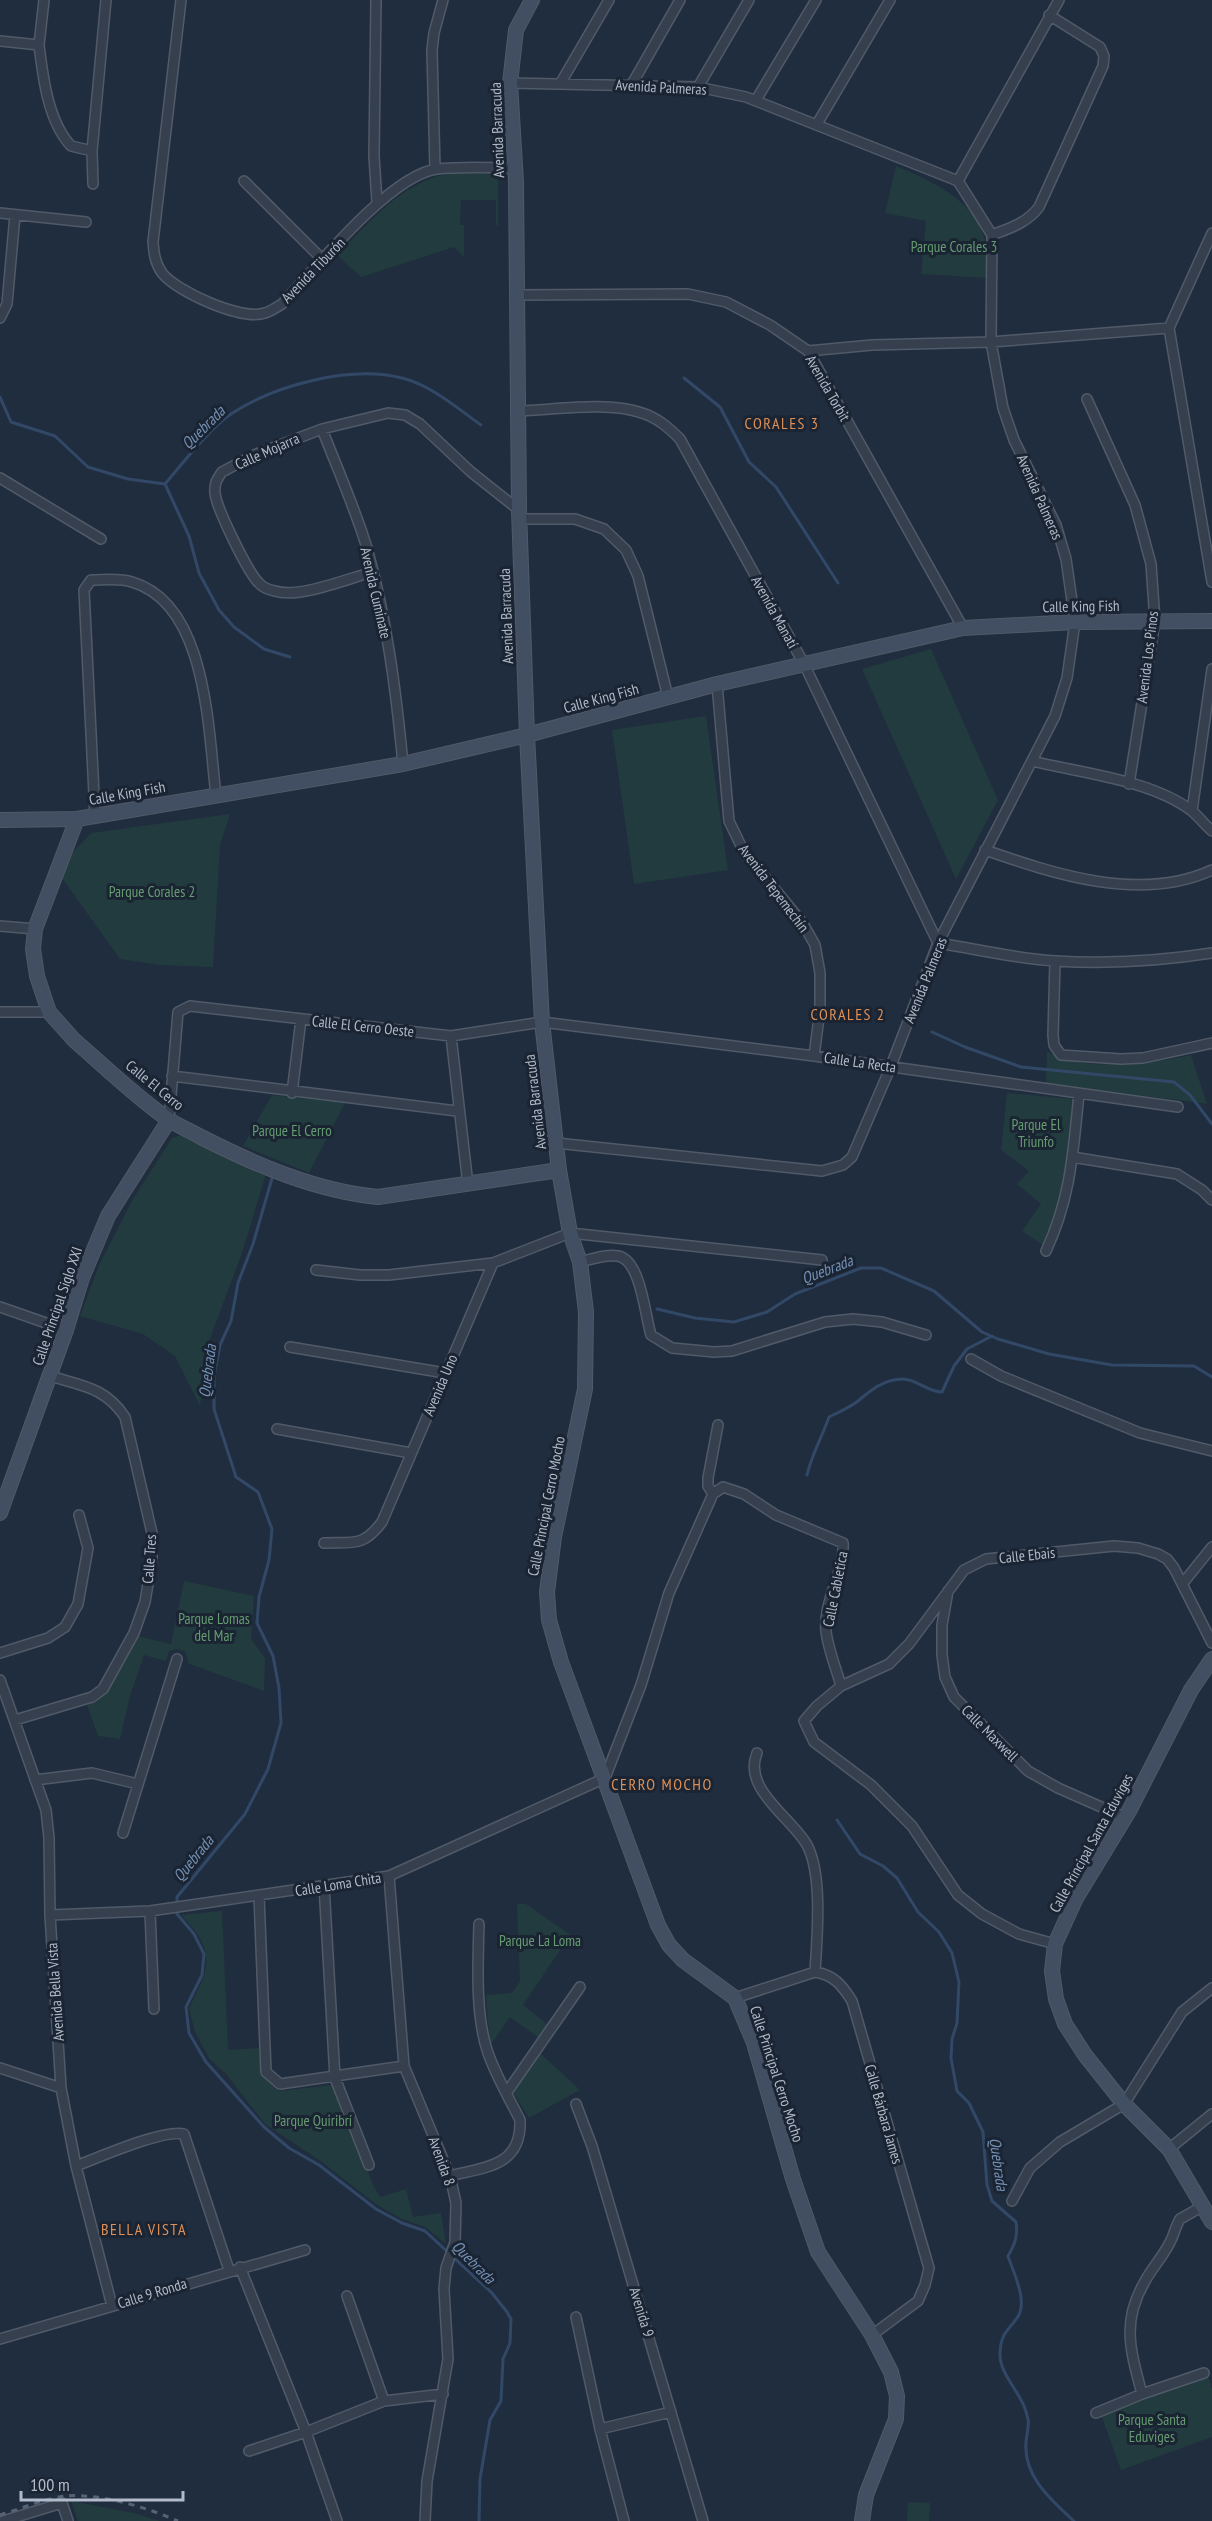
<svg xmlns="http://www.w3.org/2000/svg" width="1212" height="2521" font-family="'PT Sans Narrow',sans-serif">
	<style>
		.green { fill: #223b3e }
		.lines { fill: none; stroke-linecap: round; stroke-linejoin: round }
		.stream { stroke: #324867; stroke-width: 3 }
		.street-casing { stroke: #505a68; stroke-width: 12 }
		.secondary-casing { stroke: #505a68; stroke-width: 16 }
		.street { stroke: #353f4d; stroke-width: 9 }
		.secondary { stroke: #424e61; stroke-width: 14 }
		.rail { stroke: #566375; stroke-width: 3; stroke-dasharray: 6 6; stroke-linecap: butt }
		.labels { text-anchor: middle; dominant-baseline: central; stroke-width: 6; stroke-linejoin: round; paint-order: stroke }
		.street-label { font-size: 15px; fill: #b0bac9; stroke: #1a2432 }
		.park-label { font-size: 15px; fill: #659c71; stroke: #1a2432 }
		.neighbourhood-label { font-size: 16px; letter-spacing: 1.5px; fill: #de9056; stroke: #1a2432 }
		.water-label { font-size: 16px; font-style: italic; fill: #7490b4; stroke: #1a2432 }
	</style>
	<rect width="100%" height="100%" fill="#202d3e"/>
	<!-- green -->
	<path class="green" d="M896 166C935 183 980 201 987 250 989 259 988 269 988 278L921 274 926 221 885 213Z
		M498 175V225H496V200H461L460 225H464V257L454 247 361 277 337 255C367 225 396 189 438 176 456 171 479 174 498 175Z
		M931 649 998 800 956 879 862 669Z
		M706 716 728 870 634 884 612 730Z
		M230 814 220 845 213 967 160 965 120 959 62 878 73 852 91 833Z
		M1047 1051C1077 1073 1155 1063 1191 1055L1207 1104 1046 1083Z
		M1007 1093 1074 1099 1063 1193 1046 1247 1022 1231 1041 1204 1017 1184 1029 1171 1001 1150Z
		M272 1095 345 1103 309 1173 243 1146Z
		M181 1135 195 1139 266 1174 241 1256 209 1341 200 1406 175 1356 143 1334 80 1316 99 1265 133 1199 172 1138Z
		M184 1581 254 1596 251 1639 265 1658 264 1691 187 1663 188 1660 185 1651 177 1649 169 1651 166 1661 144 1655 130 1696 120 1739 98 1736 86 1702 97 1699 106 1693 137 1636 171 1644Z
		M517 1904H526L582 1943 562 1947 523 2005 548 2025 539 2038 510 2017 490 2046 486 1995 512 1993 520 1981Z
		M222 1911 228 2050 259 2048 263 2077 279 2091 333 2085 373 2185 380 2197 406 2189 413 2217 441 2213 446 2244 425 2227 402 2219 377 2205 322 2162 265 2124 226 2074 209 2058 195 2032 189 2008C211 1966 216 1951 181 1915Z
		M539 2052 580 2090 529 2118 514 2094 515 2086Z
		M1208 2376 1212 2389V2437L1121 2470 1101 2415Z
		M71 2501 134 2513 160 2521H78Z
		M908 2502 930 2503 929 2521H907Z"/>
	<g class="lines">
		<!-- stream -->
		<path class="stream" d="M684 378 720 407 749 462 776 487 838 583
			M0 397 11 422 55 436 88 467 128 479 165 484
			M165 484C181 465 211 427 231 414 275 385 350 365 402 378 431 385 457 408 481 425
			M165 484 189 536 199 573 219 610 234 627 264 649 290 657
			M932 1032 965 1047 1021 1067 1174 1082 1190 1095 1212 1124
			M273 1175 253 1244 238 1283 231 1321 220 1345 214 1376V1409L236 1477 258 1492 272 1529 269 1560 259 1597 257 1623 273 1656 279 1688 281 1723 268 1769 245 1814 177 1897V1914L194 1934 204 1954 202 1975 186 2007 189 2033 206 2062 264 2127 289 2148 319 2165 376 2209 402 2223 425 2231 492 2293 507 2312 511 2319 510 2343 503 2359 501 2401 490 2420 480 2479 479 2521
			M657 1309 695 1318 734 1322 767 1312 795 1294 861 1268H881L934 1291 982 1332 998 1339 1049 1354 1112 1365 1194 1366 1212 1377
			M807 1475C812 1454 822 1437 829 1417 839 1412 849 1408 858 1401 871 1390 884 1379 903 1379 916 1379 928 1392 942 1392L954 1366 967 1349 992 1336
			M837 1820 860 1854 883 1866 897 1878 918 1912 939 1932 952 1953 959 1982 957 2023 952 2039 951 2058 957 2091 969 2103 983 2132 987 2185 992 2201 1016 2222C1018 2236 1015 2244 1008 2256 1013 2272 1029 2302 1017 2318 1007 2332 1001 2333 1000 2353 999 2372 1017 2389 1024 2406 1031 2425 1028 2424 1026 2442 1023 2476 1051 2500 1074 2521"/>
		<!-- street casing -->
		<g class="street-casing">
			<path id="street" d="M181 0 153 242C154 254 155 263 162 273 177 292 242 321 265 313 271 311 277 307 282 304 315 269 390 175 437 169 462 166 490 168 515 168
				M376 0 374 156 377 202
				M0 41 39 45C43 78 48 121 71 146L92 151
				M39 45 44 0
				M510 83 698 87 746 97 958 181 992 235 991 342 1003 408 1014 440 1056 525 1066 559 1075 622 1067 678 1055 716 938 943 891 1066 852 1157 843 1165 822 1171 556 1143
				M560 84 609 0
				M632 84 680 0
				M698 87 749 0
				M756 100 816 0
				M817 124 890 0
				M435 169 432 50 434 33 443 0
				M244 181 323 260
				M958 181 1059 0
				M93 184 92 151 106 0
				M0 213 86 222
				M992 235C1010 228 1027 223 1039 207L1103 66 1104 56 1100 47 1049 15
				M517 295 688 294 726 302 770 325 808 351 963 628
				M0 318 7 304 15 215
				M1169 328 1212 582
				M1169 328 1212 233
				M808 351 872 345 991 342 1169 328
				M1087 399 1135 505 1151 564 1155 621 1129 784
				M518 411C555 410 607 401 642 413 658 418 669 428 680 439L804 664 938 943C977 949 1017 959 1056 961 1107 964 1161 961 1212 953
				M322 429C337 468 355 508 367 548 387 619 396 691 403 764
				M0 478 101 539
				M520 519H575L604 529 626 550 638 576 668 697
				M373 572C349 578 298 599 275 591 270 590 262 587 259 583 248 573 216 507 215 493 214 484 217 479 222 472L254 455 322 429 388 413 405 415 420 424 471 472 519 510
				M717 684 729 821 744 852 802 922 815 945 820 973V1010L814 1056
				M1032 761C1081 773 1152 780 1192 811 1199 817 1205 825 1212 831
				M1192 811 1212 669
				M95 815 84 590 91 580C104 580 120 578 132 582 208 604 208 732 216 795
				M985 850C1055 874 1140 903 1212 870
				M0 926 35 929
				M1055 961 1053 1035 1054 1045 1061 1055 1121 1059 1143 1058 1212 1043
				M0 1012H49
				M451 1036 468 1185
				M172 1076 457 1111
				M292 1093 301 1019
				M169 1120 178 1012 190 1006 451 1036 542 1022 814 1056 1178 1107
				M1072 1157 1177 1174 1202 1190 1212 1200
				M1046 1251C1071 1197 1073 1152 1079 1094
				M580 1262C592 1259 606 1254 618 1256 641 1260 645 1316 651 1335L672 1348 714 1352 732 1351 825 1322 853 1319 882 1322 926 1335
				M316 1270 360 1275H389L493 1263
				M0 1307 66 1330
				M290 1347 445 1373
				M971 1359 1001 1376 1140 1433 1212 1451
				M277 1429 411 1453
				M713 1494 708 1486V1478L718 1425
				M324 1543C354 1542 363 1547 382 1522L493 1263 570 1233 822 1260
				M1183 1583 1212 1547
				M948 1591 942 1625V1655L945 1677 954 1697 1028 1771 1058 1788 1124 1817
				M0 1653 48 1638 65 1627 78 1604 88 1548 79 1515
				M0 1680 46 1810 49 1838 50 1915 61 2088 76 2166 112 2306
				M841 1686 889 1664 909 1644 964 1570 986 1559 1114 1546 1138 1548 1158 1554 1167 1559 1174 1568 1212 1643
				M15 1720 92 1697 103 1689 134 1633 145 1602 152 1559V1533L125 1417C105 1387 82 1386 50 1376
				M757 1753C742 1789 792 1818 807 1845 823 1875 817 1938 815 1972
				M35 1780 92 1773 138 1784
				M123 1833 177 1659
				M389 1876 404 2066 450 2176 456 2203 455 2242 446 2268 444 2289 448 2359 427 2481 425 2521
				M324 1885 335 2078 369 2165
				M259 1896 266 2072 280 2084 404 2066
				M150 1911 154 2009
				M50 1915 150 1911 389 1876 605 1778 641 1685 669 1593 713 1494 723 1487 744 1494 776 1515 843 1543C845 1572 823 1600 826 1631 828 1649 836 1668 841 1686L817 1706 804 1721 814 1742 871 1785 912 1826 958 1895 982 1914 1019 1934 1055 1944
				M735 1998 815 1972C834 1975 842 1985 852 2001L929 2268 925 2285 918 2301 872 2335
				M0 2068 61 2088
				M507 2092 580 1987
				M576 2104 592 2146 703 2521
				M1169 2149 1212 2114
				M76 2166C100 2157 163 2129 184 2134L229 2270
				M450 2176C484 2167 522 2167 520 2120 509 2098 496 2076 488 2053 475 2016 478 1963 479 1924
				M1012 2201 1030 2168 1060 2142 1124 2104 1182 2012 1212 1988
				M1203 2206 1180 2219C1175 2227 1174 2236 1169 2244 1162 2258 1151 2269 1144 2283 1121 2323 1131 2352 1142 2394L1204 2373
				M240 2267 306 2432 337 2521
				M347 2296 384 2401
				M576 2317 600 2429 624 2521
				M0 2339 305 2250
				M1096 2413 1142 2394
				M600 2429 671 2412
				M249 2451 306 2432 384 2401 443 2394
				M3 2521 62 2503 68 2521"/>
		</g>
		<!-- secondary casing -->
		<g class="secondary-casing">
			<path id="secondary" d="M532 0 516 30 510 83 516 182 519 510 527 735 542 1022 559 1170 570 1233 580 1262 586 1312 585 1389 554 1537 547 1592 549 1620 561 1662 658 1925 669 1945 683 1960 735 1998 754 2043 793 2179 818 2252 872 2335 891 2372 897 2396 896 2419 866 2495 862 2521
				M77 819 35 929 33 949 37 976 49 1012 74 1040C104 1066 137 1098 169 1120 179 1126 190 1131 201 1137 256 1165 316 1191 378 1197L559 1170
				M0 820 77 819 403 764 527 735 717 684 963 628 1075 622 1212 621
				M0 1513 66 1330 82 1278 108 1216 169 1120
				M1212 1659 1191 1690 1129 1811 1076 1898 1055 1944 1052 1971 1056 1999 1065 2024 1085 2055 1124 2104 1169 2149 1212 2222"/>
		</g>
		<!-- street -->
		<use href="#street" class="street"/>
		<!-- secondary -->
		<use href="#secondary" class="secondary"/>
		<!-- rail -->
		<path class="rail" d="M0 2515C20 2509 46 2498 66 2496 100 2493 148 2508 178 2521"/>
	</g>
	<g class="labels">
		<!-- street labels -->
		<g class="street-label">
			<text transform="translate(661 87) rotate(3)">Avenida Palmeras</text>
			<text transform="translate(497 130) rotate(-92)">Avenida Barracuda</text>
			<text transform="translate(313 270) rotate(-46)">Avenida Tiburón</text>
			<text transform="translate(828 388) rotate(60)">Avenida Torbit</text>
			<text transform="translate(267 451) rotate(-24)">Calle Mojarra</text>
			<text transform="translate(1040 497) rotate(66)">Avenida Palmeras</text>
			<text transform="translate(376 593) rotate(77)">Avenida Cuminate</text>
			<text transform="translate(1081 606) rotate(-1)">Calle King Fish</text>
			<text transform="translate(775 612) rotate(61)">Avenida Manatí</text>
			<text transform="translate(506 616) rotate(-92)">Avenida Barracuda</text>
			<text transform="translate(1147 657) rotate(-83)">Avenida Los Pinos</text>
			<text transform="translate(601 698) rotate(-15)">Calle King Fish</text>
			<text transform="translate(127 793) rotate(-10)">Calle King Fish</text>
			<text transform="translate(774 888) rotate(53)">Avenida Tepemechín</text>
			<text transform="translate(925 980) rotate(-68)">Avenida Palmeras</text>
			<text transform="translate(363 1026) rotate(6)">Calle El Cerro Oeste</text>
			<text transform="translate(860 1062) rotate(8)">Calle La Recta</text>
			<text transform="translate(155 1085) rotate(39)">Calle El Cerro</text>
			<text transform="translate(535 1102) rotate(-97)">Avenida Barracuda</text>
			<text transform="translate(57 1306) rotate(-71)">Calle Principal Siglo XXI</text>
			<text transform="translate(440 1385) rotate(-67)">Avenida Uno</text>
			<text transform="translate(546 1506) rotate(-79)">Calle Principal Cerro Mocho</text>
			<text transform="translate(1027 1555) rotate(-6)">Calle Ebais</text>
			<text transform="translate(149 1559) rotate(-86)">Calle Tres</text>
			<text transform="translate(835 1589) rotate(-79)">Calle Cabletica</text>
			<text transform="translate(990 1733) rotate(45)">Calle Maxwell</text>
			<text transform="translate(1091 1843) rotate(-61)">Calle Principal Santa Eduviges</text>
			<text transform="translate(338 1884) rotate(-9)">Calle Loma Chita</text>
			<text transform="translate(55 1992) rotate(-94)">Avenida Bella Vista</text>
			<text transform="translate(777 2074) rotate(72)">Calle Principal Cerro Mocho</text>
			<text transform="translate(884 2114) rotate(74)">Calle Bárbara James</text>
			<text transform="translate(442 2161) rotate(70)">Avenida 8</text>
			<text transform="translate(152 2293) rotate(-17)">Calle 9 Ronda</text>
			<text transform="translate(642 2312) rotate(73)">Avenida 9</text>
		</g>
		<!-- park labels -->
		<g class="park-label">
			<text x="954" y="246">Parque Corales 3</text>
			<text x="152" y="891">Parque Corales 2</text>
			<text x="1036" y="1124">Parque El<tspan x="1036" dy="17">Triunfo</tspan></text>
			<text x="292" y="1130">Parque El Cerro</text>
			<text x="214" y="1618">Parque Lomas<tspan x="214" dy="17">del Mar</tspan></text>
			<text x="540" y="1940">Parque La Loma</text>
			<text x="313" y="2120">Parque Quiribrí</text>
			<text x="1152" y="2419">Parque Santa<tspan x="1152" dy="17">Eduviges</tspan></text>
		</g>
		<!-- neighbourhood labels -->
		<g class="neighbourhood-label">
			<text x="782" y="423">CORALES 3</text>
			<text x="848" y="1014">CORALES 2</text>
			<text x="662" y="1784">CERRO MOCHO</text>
			<text x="144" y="2229">BELLA VISTA</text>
		</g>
		<!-- water labels -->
		<g class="water-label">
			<text transform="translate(203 427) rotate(-45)">Quebrada</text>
			<text transform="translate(827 1269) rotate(-21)">Quebrada</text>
			<text transform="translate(207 1371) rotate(-83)">Quebrada</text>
			<text transform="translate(193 1858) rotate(-51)">Quebrada</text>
			<text transform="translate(999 2164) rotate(82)">Quebrada</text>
			<text transform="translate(474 2262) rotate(45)">Quebrada</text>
		</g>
	</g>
	<!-- scale -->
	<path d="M21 2491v9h162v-9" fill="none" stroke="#b0bac9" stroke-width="3"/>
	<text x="30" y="2491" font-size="18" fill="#b0bac9" stroke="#1a2432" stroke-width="4.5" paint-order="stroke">100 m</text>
</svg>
